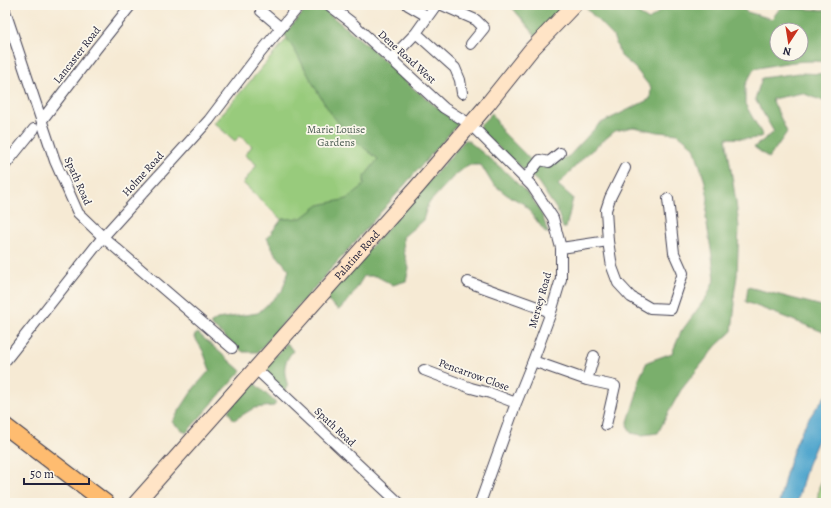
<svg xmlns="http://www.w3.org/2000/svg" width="831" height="508" font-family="Alegreya,serif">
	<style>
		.green { fill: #98cb7c; stroke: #5d765c }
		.forest { fill: #7aaf6c; stroke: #4e6854; fill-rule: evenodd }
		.water { fill: #52a7ce; stroke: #3a6484 }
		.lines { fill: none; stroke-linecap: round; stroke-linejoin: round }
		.street-casing { stroke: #424052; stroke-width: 12 }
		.secondary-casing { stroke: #424052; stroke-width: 17 }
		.primary-casing { stroke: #424052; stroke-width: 18 }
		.street { stroke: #fff; stroke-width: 10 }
		.secondary { stroke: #ffe4c6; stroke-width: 15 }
		.primary { stroke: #febc70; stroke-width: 16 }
		.labels { text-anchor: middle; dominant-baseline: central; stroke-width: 3.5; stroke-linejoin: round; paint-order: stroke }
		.street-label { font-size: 11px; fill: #22223b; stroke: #fbf7ec }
		.park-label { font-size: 11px; fill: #4b5d52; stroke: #fbf7ec }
	</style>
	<rect width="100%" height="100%" fill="#fbf7ec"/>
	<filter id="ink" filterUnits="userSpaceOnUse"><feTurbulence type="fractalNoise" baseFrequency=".025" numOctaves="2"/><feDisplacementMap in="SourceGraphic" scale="8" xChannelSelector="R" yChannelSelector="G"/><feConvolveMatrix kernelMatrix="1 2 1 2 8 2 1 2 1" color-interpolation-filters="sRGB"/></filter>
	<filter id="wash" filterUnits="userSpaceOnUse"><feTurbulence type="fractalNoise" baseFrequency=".012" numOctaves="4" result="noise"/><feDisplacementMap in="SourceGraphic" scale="16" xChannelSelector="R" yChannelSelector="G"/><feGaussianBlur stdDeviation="0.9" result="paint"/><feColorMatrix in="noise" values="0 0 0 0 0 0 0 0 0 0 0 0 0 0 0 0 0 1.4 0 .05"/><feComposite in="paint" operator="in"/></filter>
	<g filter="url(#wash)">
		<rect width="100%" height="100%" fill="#f6ead4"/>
		<!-- green -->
		<path class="green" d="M316 5 454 128 332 268 243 183 256 166V164L245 155 252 146 240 136 235 141 214 123Z
			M826 472V503H817L819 487Z"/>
		<!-- forest -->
		<path class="forest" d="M315 5H318L372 49 412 87 458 124 258 352H243L210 324 217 319 258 313 282 291 289 270 274 252 267 238 282 219 302 218 319 205 347 199 364 185V177L378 159C360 145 341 129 328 109 312 85 301 58 284 34L303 13Z
			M510 5H565L536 36Z
			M587 5H630L639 14 649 20 667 5H737L747 12 772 19 780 8 826 10V62C802 59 778 64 754 69L745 85V104L763 136 751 139 726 138 736 202 739 227 737 276 734 295 735 304 732 331 716 346 681 390 667 415 658 433 642 435 631 433 627 425 637 393 639 379 647 362 672 353 681 332 707 296 715 278 710 243 706 218 708 198 705 182 694 147 678 134 658 132 633 127 615 131 585 156 558 185 573 198 566 228H563L557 210 538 182 481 132 480 125 492 113 502 131 531 160 549 166 569 156 599 124 650 99 651 88 635 68 621 56 613 36 585 7ZM777 30H801V54H777Z
			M799 73 826 74V102L802 93 772 99 787 132 769 158 754 147 774 132 755 99 762 78Z
			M466 139 507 173 527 193 536 204 543 217 548 233H546L524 204 507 195 492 183 481 165H468L453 177 428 204 423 220 403 237 404 252 409 268 406 281 393 285 376 276H364L351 297 339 310 325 299Z
			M748 287 826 307V333L746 302Z
			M198 333 241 371 186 433 172 422 194 388 210 370 203 351 194 336Z
			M287 343 293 351C283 363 283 370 288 386L284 391 262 371Z
			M253 382 276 403 274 406 254 408 234 420 228 411Z"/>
		<!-- water -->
		<path class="water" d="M826 395V425L818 440 807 466 797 503H779C785 476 792 447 806 423 812 413 819 404 826 395Z"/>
	</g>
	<g filter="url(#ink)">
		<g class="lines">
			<!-- street casing -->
			<g class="street-casing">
				<path id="street" d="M329 5 351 22 444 108 470 124 532 186 553 218 561 248V279L551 312 533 361 516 403 480 503
					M408 5 427 16
					M442 5 476 20 484 28 471 44
					M5 11 55 161 78 213 103 237 232 348
					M261 11 281 28
					M416 33 455 68 460 80 462 93
					M391 59 416 33 436 5
					M42 120 96 49 131 5
					M5 165 34 129
					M625 168 610 198 606 210 608 241 612 267 618 283 631 297 650 308 671 309 683 273 674 253 668 199
					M525 179 540 160 549 162 560 153
					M561 248 608 241
					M468 282 551 312
					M5 361 103 237 209 120 256 58 300 5
					M533 361 587 380 615 386 606 425
					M255 368 399 503
					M424 370 471 388 490 393 516 403
					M587 380 594 356"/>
			</g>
			<!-- secondary casing -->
			<g class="secondary-casing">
				<g id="secondary">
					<path id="s1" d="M136 503 417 187 487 105 531 50 574 5"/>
				</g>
			</g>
			<!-- primary casing -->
			<g class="primary-casing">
				<path id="primary" d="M5 426 106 503"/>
			</g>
			<!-- street -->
			<use href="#street" class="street"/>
			<!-- secondary -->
			<use href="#secondary" class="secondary"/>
			<!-- primary -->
			<use href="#primary" class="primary"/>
		</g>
	</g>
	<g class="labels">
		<!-- street labels -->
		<g class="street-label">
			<text transform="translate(77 55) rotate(-52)">Lancaster Road</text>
			<text transform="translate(407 57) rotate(42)">Dene Road West</text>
			<text transform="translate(143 174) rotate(-48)">Holme Road</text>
			<text transform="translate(78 181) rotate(66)">Spath Road</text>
			<text stroke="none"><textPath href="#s1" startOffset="332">Palatine Road</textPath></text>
			<text transform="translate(540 300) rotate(-74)">Mersey Road</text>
			<text transform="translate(474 375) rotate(20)">Pencarrow Close</text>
			<text transform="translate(335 427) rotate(43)">Spath Road</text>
		</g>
		<!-- park labels -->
		<g class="park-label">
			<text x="336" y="129">Marie Louise<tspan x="336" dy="13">Gardens</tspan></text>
		</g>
	</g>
	<!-- margin -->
	<rect width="831" height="508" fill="none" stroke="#fbf7ec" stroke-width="20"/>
	<!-- north arrow -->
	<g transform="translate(789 42) rotate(192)"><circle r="19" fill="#fbf7ec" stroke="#a4a2a5"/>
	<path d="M0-3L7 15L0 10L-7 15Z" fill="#c8321e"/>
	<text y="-6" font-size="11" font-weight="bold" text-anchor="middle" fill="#22223b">N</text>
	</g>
	<!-- scale -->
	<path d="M24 478v6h65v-6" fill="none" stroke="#22223b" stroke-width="2"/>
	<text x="30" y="478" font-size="12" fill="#22223b" stroke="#fbf7ec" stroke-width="3" paint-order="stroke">50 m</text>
</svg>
